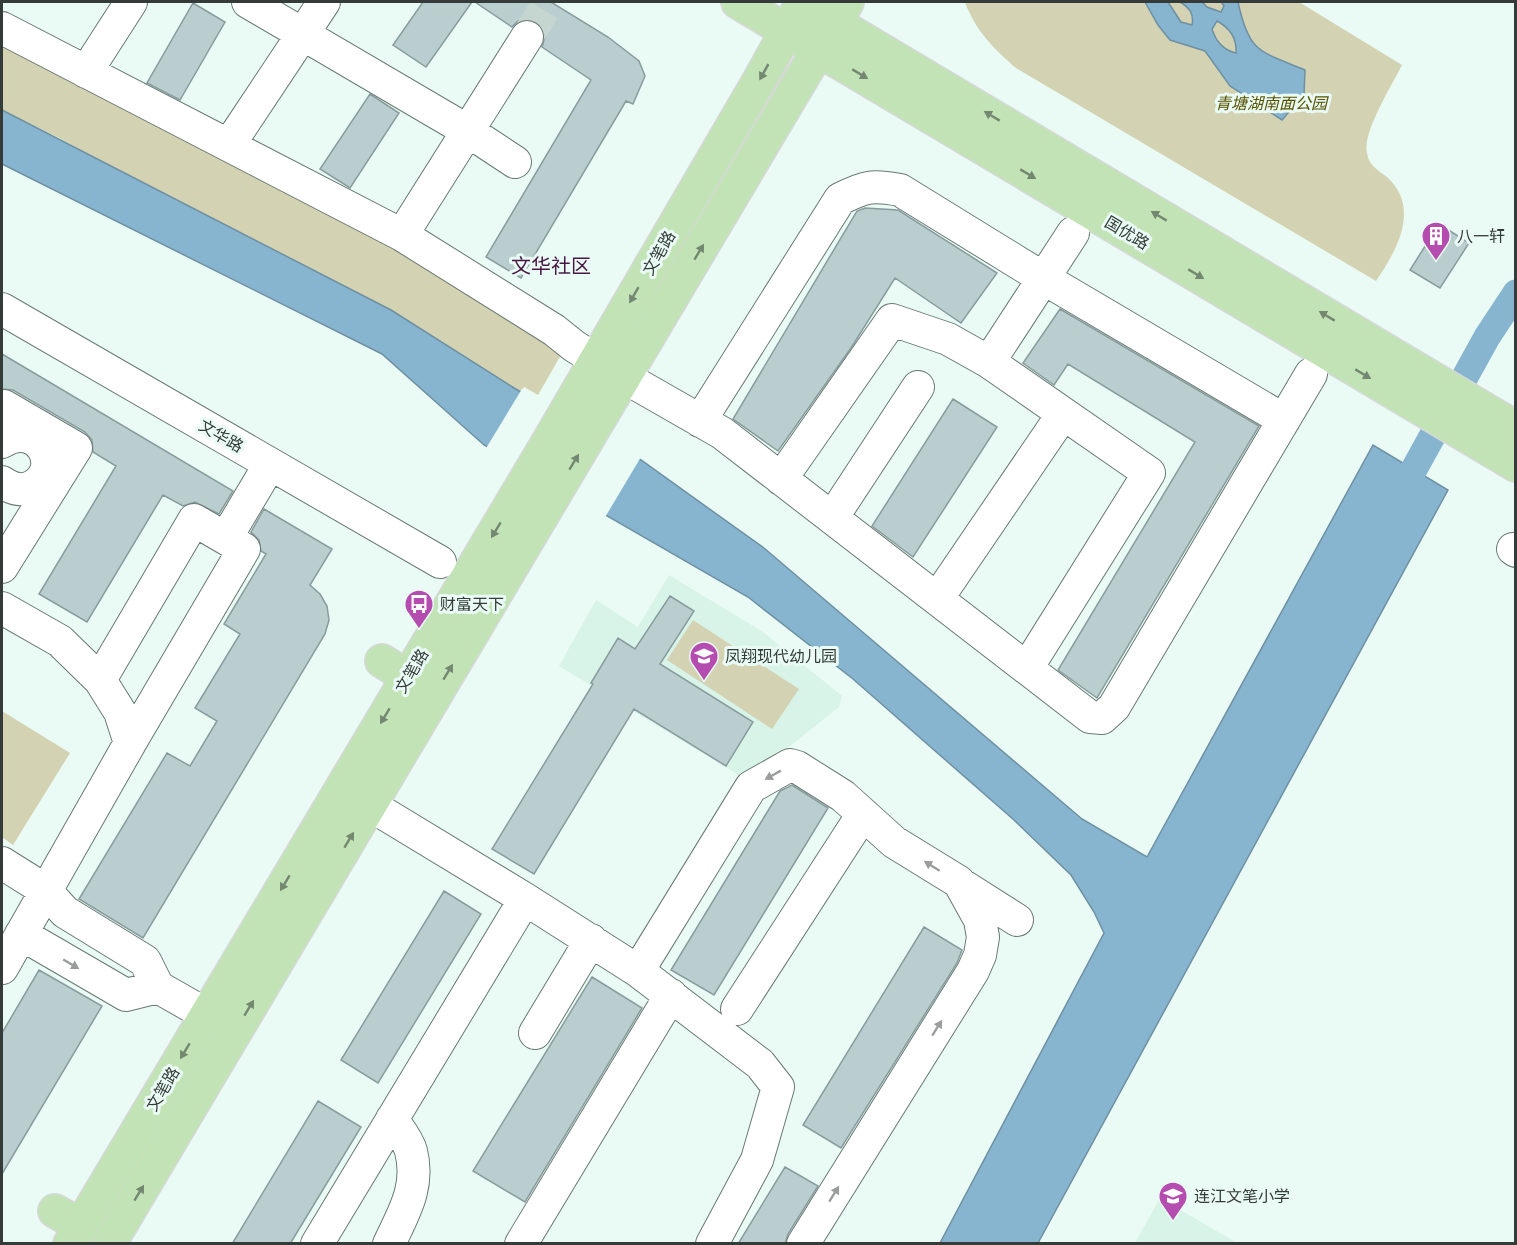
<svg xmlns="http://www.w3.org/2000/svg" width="1517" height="1245" font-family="'Crimson Pro','Noto Sans SC',serif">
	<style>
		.built { fill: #d8f3e8 }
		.green { fill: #d3d2b3 }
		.water { fill: #87b5cf; stroke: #6e90a2; stroke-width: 1.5; fill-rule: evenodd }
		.pier { fill: #e9fbf4 }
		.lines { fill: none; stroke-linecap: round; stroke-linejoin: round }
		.canal { stroke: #87b5cf; stroke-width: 27 }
		.building { fill: #bacecf; stroke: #899c9d; stroke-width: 1.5 }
		.minor-tunnel { stroke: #c5d5cf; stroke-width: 32; stroke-dasharray: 32 16; stroke-linecap: butt }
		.minor-casing { stroke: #697973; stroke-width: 34 }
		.major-casing { stroke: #d6d8d7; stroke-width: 36 }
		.minor { stroke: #fff; stroke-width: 32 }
		.major { stroke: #c2e3b5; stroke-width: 33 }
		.oneway { fill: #748771 }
		.oneway2 { fill: #9a9d9c }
		.labels { text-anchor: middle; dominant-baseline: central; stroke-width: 6; stroke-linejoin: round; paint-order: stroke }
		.park-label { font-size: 16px; font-style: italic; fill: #585200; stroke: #e9fbf4 }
		.street-label { font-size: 16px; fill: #343b39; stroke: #e9fbf4 }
		.poi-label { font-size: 16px; fill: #343b39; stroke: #e9fbf4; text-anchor: start }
		.quarter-label { font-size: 20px; fill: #491746; stroke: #e9fbf4 }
	</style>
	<rect width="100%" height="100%" fill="#e9fbf4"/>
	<!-- built -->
	<path class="built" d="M669 575 763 632 842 696 839 707 747 780 559 666 596 600 638 627Z
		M1160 1198 1237 1243H1135Z"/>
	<!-- green -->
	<path class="green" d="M965 2H1299L1402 65C1392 85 1362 133 1367 153 1369 166 1378 170 1387 177 1421 208 1397 250 1376 281L1016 68C994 49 975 30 965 2Z
		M2 36 399 239 565 348 538 395 524 387 521 391 514 388 59 138 2 110Z
		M693 620 799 689 772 729 667 660Z
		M2 711 70 753 13 845 2 837Z"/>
	<!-- water -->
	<path class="water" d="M1145 2H1168L1181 22 1192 25C1194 14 1190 8 1180 2H1202L1207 7 1221 12 1224 6 1221 2H1238C1249 53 1259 51 1305 70L1304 94 1282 120 1230 86 1205 51 1170 40 1158 25ZM1217 21C1230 28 1237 38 1236 53 1223 50 1216 42 1212 29Z
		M2 110 391 310 514 388 641 460 764 548 1082 819 1147 857 1373 445 1448 490 1038 1243H940L1104 933 1094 912 1071 875 1014 820 853 679 748 597 484 445 382 354 2 164Z"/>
	<!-- pier -->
	<path class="pier" d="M522 389 641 457 604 519 485 450Z"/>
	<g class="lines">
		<!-- canal -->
		<path class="canal" d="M1397 500 1487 337 1516 293"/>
	</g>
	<!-- building -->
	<path class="building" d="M423 2H472L426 67 393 45Z
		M475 2H551L608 37 639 61 645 76 633 104 626 101 521 278 486 257 591 80 542 47 545 37 543 28 537 22 527 19 518 21 512 27Z
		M193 3 225 22 180 100 147 83Z
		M370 94 399 113 350 188 320 169Z
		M865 208 898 210 997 273 961 323 895 278 851 348 778 451 733 419 857 211Z
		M1439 224 1469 243 1440 288 1410 270Z
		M1060 309 1259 426 1097 698 1058 670 1195 442 1068 364 1054 385 1023 363Z
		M2 354 233 491 219 514 195 502 183 506 163 495 87 622 39 594 116 466 93 452 92 440 85 432 13 390 2 389Z
		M953 399 997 427 913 557 872 526Z
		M264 509 332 549 310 585 320 594 327 606 329 620 325 634 143 938 79 899 167 753 190 766 217 721 195 708 240 634 224 624 266 554 261 551 259 540 251 532Z
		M670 596 694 611 660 664 753 722 726 766 634 709 534 874 492 849 593 684 591 683 618 638 635 649Z
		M792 785 828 808 714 995 671 970 780 791Z
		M444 891 481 914 378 1083 341 1060Z
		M924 927 962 950 957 963 841 1148 803 1125Z
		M39 970 102 1006 2 1174V1033Z
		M592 977 642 1008 525 1202 473 1171Z
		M318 1101 361 1127 290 1244H232Z
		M785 1167 818 1186 788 1234 785 1244H738Z"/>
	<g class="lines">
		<!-- minor-tunnel -->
		<path class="minor-tunnel" d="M527 37 549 2"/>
		<!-- minor casing -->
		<g class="minor-casing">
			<path id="minor" d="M248 2 468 131 515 162
				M2 28 402 235 554 330 574 346 596 360
				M86 72 131 2
				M229 145 324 2
				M402 235 527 37
				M2 309 440 562
				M989 362 1073 233
				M624 377 722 433 1090 717 1102 718 1114 707 1311 374
				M2 409 4 406 76 448 2 567
				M700 421 840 199C866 186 872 185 900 190L1043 278 1284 420
				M2 442C38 419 65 468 33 486 22 492 12 489 2 482
				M781 479 892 320 948 339 989 362 1149 473 1027 668
				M832 518 918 387
				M226 538 270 464
				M1513 549 1516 551
				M937 599 1063 414
				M2 608 60 641 100 680 120 712 130 743 2 968
				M100 680 194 520 244 549 130 743
				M370 805 525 899
				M2 863 45 890 65 912 145 961 158 987 207 1015
				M962 885 1017 920
				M21 934 126 995 158 987
				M638 971 760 1064 778 1087 757 1160 712 1244
				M737 1009 863 814
				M535 1033 591 940
				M317 1244 525 899 638 971 751 787 790 765 797 767 843 796 894 842 959 882 980 920 983 937 980 955 973 971 803 1244
				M389 1244C404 1212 420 1187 411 1151 408 1140 398 1128 392 1119
				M521 1244 671 995"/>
		</g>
		<!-- major casing -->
		<g class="major-casing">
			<path id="major" d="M738 2 1516 465
				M817 12 1516 428
				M382 661 408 677
				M55 1211 81 1226
				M70 1244 546 446 759 81 803 2
				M109 1244 847 2"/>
		</g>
		<!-- minor -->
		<use href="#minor" class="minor"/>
		<!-- major -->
		<use href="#major" class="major"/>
	</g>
	<!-- one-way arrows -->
	<defs><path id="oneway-solid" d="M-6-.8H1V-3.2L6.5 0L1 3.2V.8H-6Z" transform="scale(1.5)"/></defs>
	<g class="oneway">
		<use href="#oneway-solid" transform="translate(764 72) rotate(119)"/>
		<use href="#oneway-solid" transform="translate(860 74) rotate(31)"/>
		<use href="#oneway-solid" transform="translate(992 116) rotate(-149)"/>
		<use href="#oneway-solid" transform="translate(1028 174) rotate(31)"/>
		<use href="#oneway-solid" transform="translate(1159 216) rotate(-149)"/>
		<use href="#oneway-solid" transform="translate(699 252) rotate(-59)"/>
		<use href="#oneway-solid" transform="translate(1196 274) rotate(31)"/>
		<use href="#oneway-solid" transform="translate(634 295) rotate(120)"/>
		<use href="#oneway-solid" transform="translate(1327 316) rotate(-149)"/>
		<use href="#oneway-solid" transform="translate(1363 374) rotate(31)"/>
		<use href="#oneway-solid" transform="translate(574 462) rotate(-59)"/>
		<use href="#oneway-solid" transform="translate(496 530) rotate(121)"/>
		<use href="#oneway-solid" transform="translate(448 672) rotate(-59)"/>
		<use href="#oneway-solid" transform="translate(385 716) rotate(121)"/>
		<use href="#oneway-solid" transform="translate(349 840) rotate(-59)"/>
		<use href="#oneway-solid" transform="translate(285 883) rotate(121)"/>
		<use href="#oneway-solid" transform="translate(249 1008) rotate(-59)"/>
		<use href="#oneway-solid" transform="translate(185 1051) rotate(121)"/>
		<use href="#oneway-solid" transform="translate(139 1193) rotate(-59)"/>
	</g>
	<g class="oneway2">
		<use href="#oneway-solid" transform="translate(773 775) rotate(151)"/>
		<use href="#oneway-solid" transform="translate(932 866) rotate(-148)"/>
		<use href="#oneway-solid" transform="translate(71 964) rotate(30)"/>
		<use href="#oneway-solid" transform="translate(937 1028) rotate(-58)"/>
		<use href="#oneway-solid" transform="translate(834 1194) rotate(-58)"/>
	</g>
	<!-- icons -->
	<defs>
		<g id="building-pin" transform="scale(1.5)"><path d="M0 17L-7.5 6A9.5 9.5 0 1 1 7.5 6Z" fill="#b54caf" stroke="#e9fbf4"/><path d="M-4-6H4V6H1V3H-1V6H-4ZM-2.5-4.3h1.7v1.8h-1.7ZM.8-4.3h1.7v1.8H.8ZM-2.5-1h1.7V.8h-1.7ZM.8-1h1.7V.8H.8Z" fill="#fff"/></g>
		<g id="bus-pin" transform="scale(1.5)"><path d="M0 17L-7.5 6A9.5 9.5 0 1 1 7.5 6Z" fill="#b54caf" stroke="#e9fbf4"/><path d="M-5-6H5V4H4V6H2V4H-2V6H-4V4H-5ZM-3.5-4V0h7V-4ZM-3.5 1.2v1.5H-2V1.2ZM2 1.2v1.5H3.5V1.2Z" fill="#fff"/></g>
		<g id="school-pin" transform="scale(1.5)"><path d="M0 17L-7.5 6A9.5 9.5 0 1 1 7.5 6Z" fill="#b54caf" stroke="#e9fbf4"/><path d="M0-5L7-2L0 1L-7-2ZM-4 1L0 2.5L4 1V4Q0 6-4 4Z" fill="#fff"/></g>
	</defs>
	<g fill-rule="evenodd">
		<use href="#building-pin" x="1436" y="236"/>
		<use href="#bus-pin" x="419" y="604"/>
		<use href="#school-pin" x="704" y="656"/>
		<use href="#school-pin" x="1173" y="1196"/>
	</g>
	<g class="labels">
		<!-- park labels -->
		<g class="park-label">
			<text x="1271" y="103">青塘湖南面公园</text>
		</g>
		<!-- street labels -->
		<g class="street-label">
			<text transform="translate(1127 233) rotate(31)">国优路</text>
			<text transform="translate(659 253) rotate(-60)">文笔路</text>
			<text transform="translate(221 436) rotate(30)">文华路</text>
			<text transform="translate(412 671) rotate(-59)">文笔路</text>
			<text transform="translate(163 1089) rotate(-59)">文笔路</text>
		</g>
		<!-- poi labels -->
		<g class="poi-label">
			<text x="1457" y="236">八一轩</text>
			<text x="440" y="604">财富天下</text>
			<text x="725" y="656">凤翔现代幼儿园</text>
			<text x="1194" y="1196">连江文笔小学</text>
		</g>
		<!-- quarter labels -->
		<g class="quarter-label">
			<text x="551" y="266">文华社区</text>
		</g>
	</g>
	<!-- border -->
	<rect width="1517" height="1245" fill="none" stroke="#343b39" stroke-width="6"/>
</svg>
